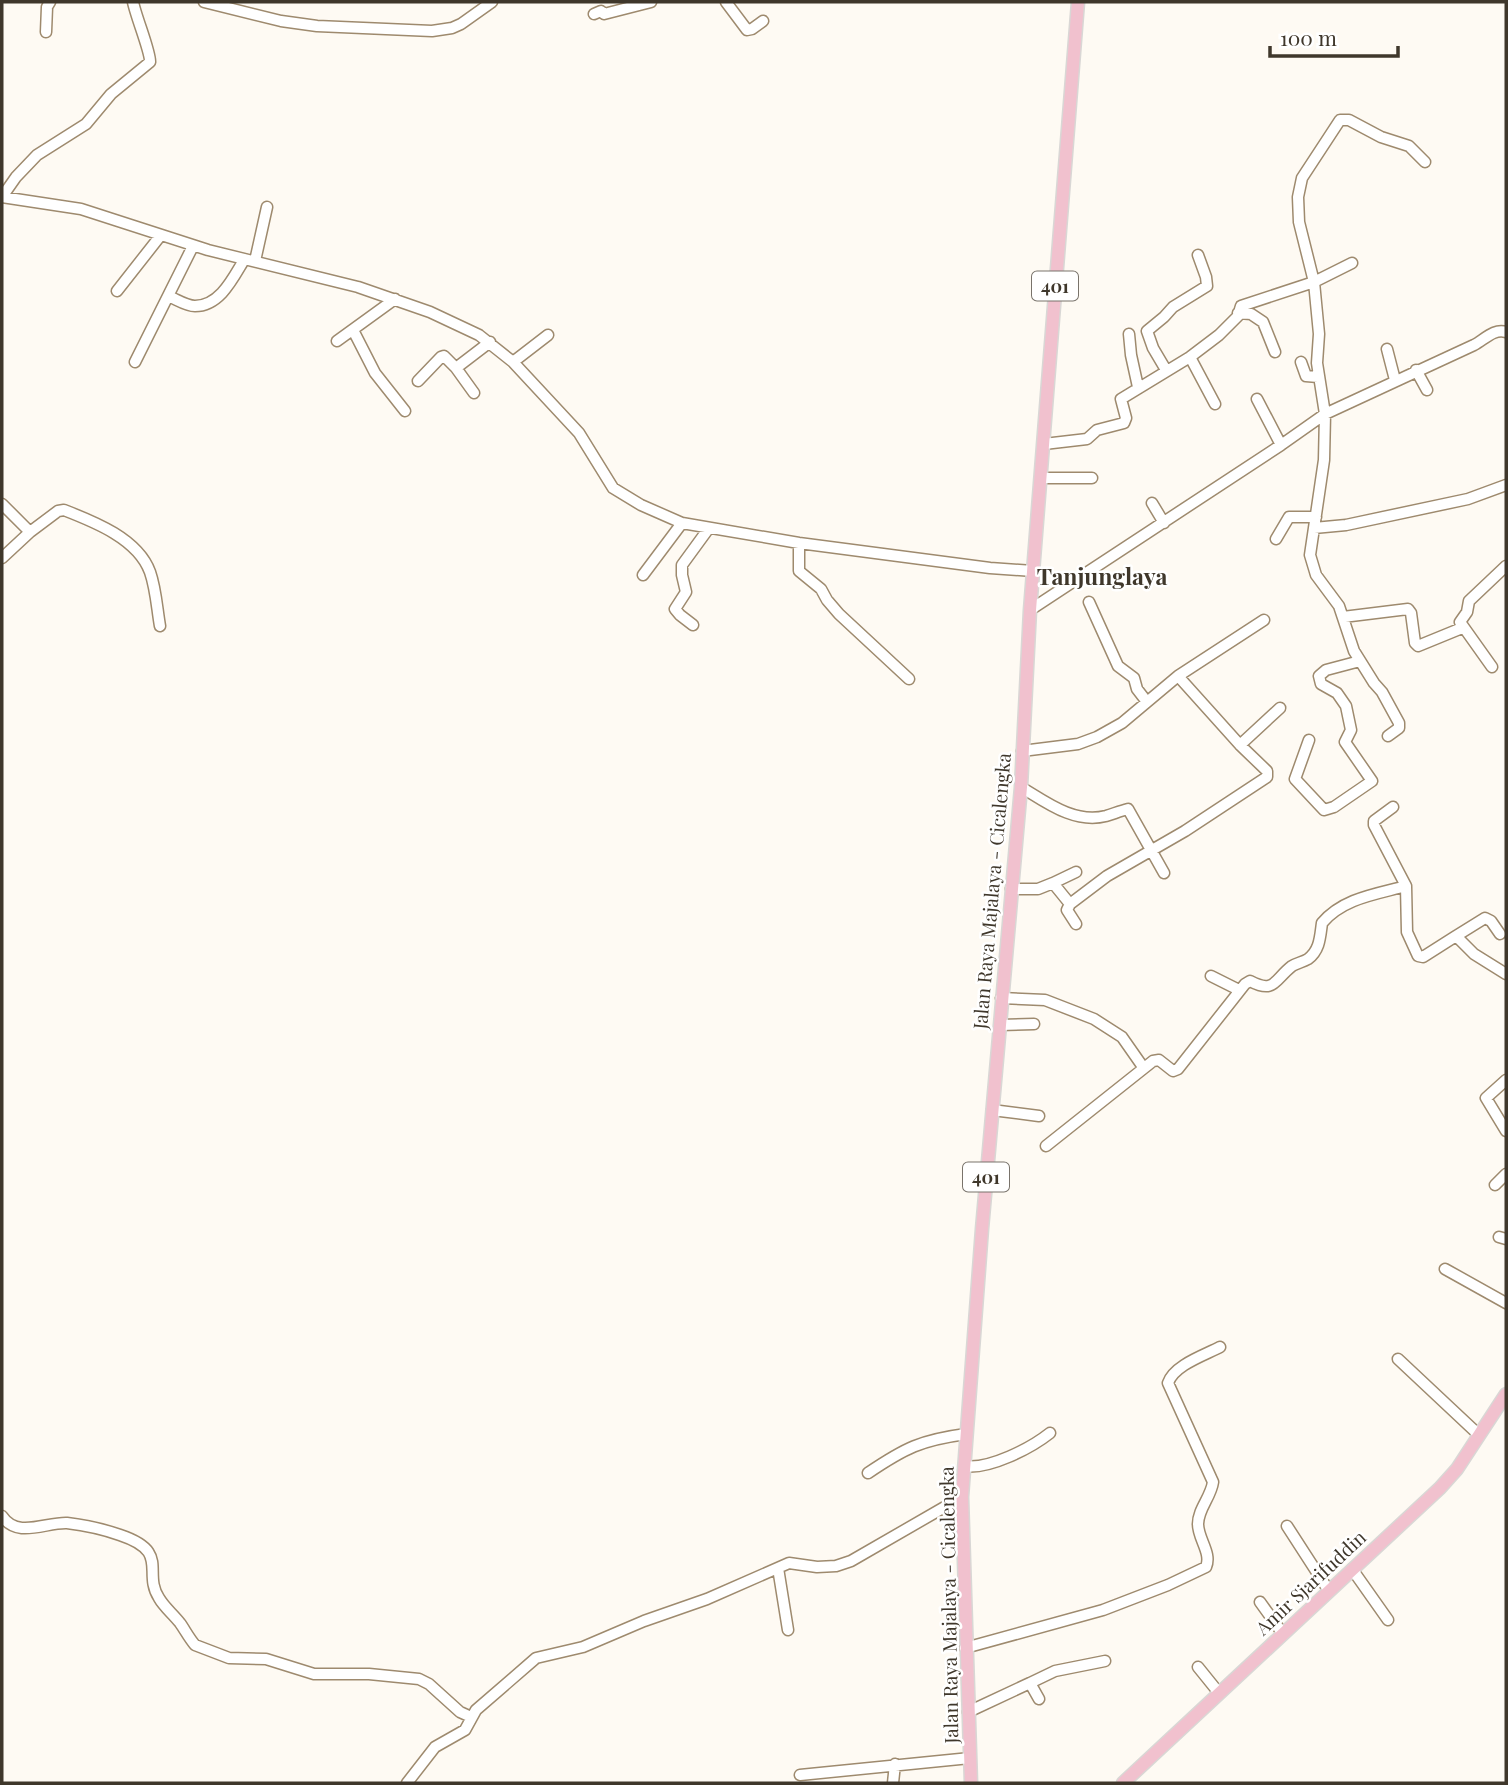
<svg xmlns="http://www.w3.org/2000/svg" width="1508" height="1785" font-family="'Playfair Display',serif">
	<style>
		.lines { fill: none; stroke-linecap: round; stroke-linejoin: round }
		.minor-casing { stroke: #9e8a6e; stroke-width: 13 }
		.major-casing { stroke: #d9d7d5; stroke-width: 15 }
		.minor { stroke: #fff; stroke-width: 10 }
		.major { stroke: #f1c1ce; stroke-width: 12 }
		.labels { text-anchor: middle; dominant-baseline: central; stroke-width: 5; stroke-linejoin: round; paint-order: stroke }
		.shield { fill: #fff; stroke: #79736b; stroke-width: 2 }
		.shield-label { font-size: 18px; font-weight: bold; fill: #3f372b }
		.street-label { font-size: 19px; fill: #3f372b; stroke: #fff }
		.quarter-label { font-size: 23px; font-weight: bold; fill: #3f372b; stroke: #fff }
	</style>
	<rect width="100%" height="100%" fill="#fefaf3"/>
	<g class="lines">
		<!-- minor casing -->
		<g class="minor-casing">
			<path id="minor" d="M133 2C136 17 151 53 150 62L111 94 86 124 37 155 16 177 2 197 81 209 208 250 358 287 430 312 479 335 513 362 579 433 613 488 641 505 682 523 799 543 990 568 1033 571
				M204 2 281 21 317 26 432 31 452 28 461 24 492 2
				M726 2 747 30 752 29 763 21
				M594 14 601 11 604 14 651 2
				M46 32 47 7 50 2
				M255 261 267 207
				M1352 263 1314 282 1299 222 1298 197 1302 178 1340 120H1349L1381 137 1409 146 1425 162
				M117 291 161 235
				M168 296C176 299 186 306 195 306 220 306 233 278 244 260
				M1238 313 1251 314 1263 322 1275 352
				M353 330 375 373 405 411
				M1129 334 1131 355 1138 387
				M337 341 395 299
				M1387 349 1395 380
				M1190 357 1215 404
				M135 362 193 246
				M513 362 548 335
				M1301 362 1306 376 1318 377
				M456 368 474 393
				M1166 370 1153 348 1147 331 1164 317 1173 307 1207 286 1206 277 1198 255
				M1416 370 1427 390
				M418 381 441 357 444 356 456 368 490 342
				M1257 399 1281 445
				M1044 444 1087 439 1097 430 1124 423 1126 418 1121 399 1190 357 1219 335 1238 316 1241 306 1314 282 1319 334 1317 363 1325 414 1474 345C1484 340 1494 328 1506 332
				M1041 478H1092
				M1152 503 1164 523
				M2 504 30 532 58 511 64 510C95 522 138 539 150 572 156 589 157 609 160 626
				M1314 528 1310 555 1316 575 1339 606 1354 651 1374 683 1382 692 1399 723V728L1388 736
				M1276 539 1289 517H1316
				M799 543V571L821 589 827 600 839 614 909 679
				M2 558 30 532
				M643 575 682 523
				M1089 602 1118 666 1134 678 1137 689 1147 702
				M1030 610 1281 445 1325 414 1324 460 1314 528 1346 525 1468 499 1506 485
				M1343 617 1408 609 1411 613 1415 643 1418 646 1462 628
				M693 625 680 615 675 609 686 592 682 575V565L709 528
				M1492 667 1460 622 1467 612 1469 601 1506 566
				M1309 740 1295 779 1324 810 1334 807 1372 781 1345 742 1351 730 1346 706 1337 693 1321 684 1319 676 1326 670 1360 661
				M1240 745 1280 708
				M1022 751 1078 744 1097 737 1122 723 1178 676 1264 620
				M1021 787C1046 802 1074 824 1106 816 1113 814 1120 811 1128 809L1164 873
				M1393 807 1374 821V825L1406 886 1407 932 1418 956 1423 957 1456 936 1474 954 1506 974
				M1053 883 1076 872
				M1011 889H1038L1053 883 1070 904 1107 876 1185 831 1267 777V771L1240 745 1178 676
				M1070 904 1067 910 1076 924
				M1456 936 1485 918 1491 921 1500 934
				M1211 976 1239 990
				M1001 998 1045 1000 1094 1019 1122 1037 1143 1067
				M1000 1025 1034 1024
				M1506 1080 1486 1098 1506 1131
				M992 1110 1039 1116
				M1046 1146 1153 1061 1159 1060 1173 1071 1178 1069 1245 984 1250 981C1275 994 1274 980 1292 966 1297 963 1303 962 1308 959 1320 950 1320 937 1322 923 1343 898 1377 894 1406 886
				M1495 1185 1506 1174
				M1499 1237 1506 1239
				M1445 1269 1506 1303
				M1398 1359 1479 1435
				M964 1466C989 1470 1031 1448 1050 1433
				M868 1473C905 1448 921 1440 966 1434
				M2 1516C17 1539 46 1522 67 1523 84 1525 103 1529 120 1535 171 1552 142 1572 159 1598 164 1607 173 1614 180 1623 185 1630 189 1638 195 1645L229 1658 266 1659 314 1674H369L419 1679 429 1684 460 1712 471 1717
				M1287 1526 1329 1591
				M778 1568 788 1630
				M1352 1569 1388 1620
				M1260 1602 1283 1634
				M965 1648 1103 1610 1168 1585 1206 1567C1212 1553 1198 1539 1198 1524 1198 1509 1211 1497 1213 1482L1168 1383C1174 1365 1205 1355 1220 1347
				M1198 1667 1219 1693
				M1030 1683 1055 1671 1105 1661
				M968 1712 1030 1683 1039 1699
				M800 1775 970 1758
				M407 1783 435 1747 465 1730 476 1710 536 1658 583 1647 644 1621 707 1599 789 1563 817 1567 836 1566 851 1561 962 1497
				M893 1783 895 1764"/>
		</g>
		<!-- major casing -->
		<g class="major-casing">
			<path id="major" d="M971 1783 962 1497 982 1229 1021 787 1030 610 1078 2
				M1123 1783 1440 1488 1457 1469 1506 1394"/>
		</g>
		<!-- minor -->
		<use href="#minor" class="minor"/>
		<!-- major -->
		<use href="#major" class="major"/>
	</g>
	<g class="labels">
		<!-- shield labels -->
		<g class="shield">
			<rect x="1032" y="271.5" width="46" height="29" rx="5"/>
			<rect x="963" y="1162.5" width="46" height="29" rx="5"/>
		</g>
		<g class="shield-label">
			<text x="1055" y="286">401</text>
			<text x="986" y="1177">401</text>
		</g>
		<!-- street labels -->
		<g class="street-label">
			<text transform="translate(991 891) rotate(-85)">Jalan Raya Majalaya - Cicalengka</text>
			<text transform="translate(1310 1582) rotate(-43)">Amir Sjarifuddin</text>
			<text transform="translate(948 1605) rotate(-91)">Jalan Raya Majalaya - Cicalengka</text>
		</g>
		<!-- quarter labels -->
		<g class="quarter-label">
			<text x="1102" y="575">Tanjunglaya</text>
		</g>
	</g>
	<!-- border -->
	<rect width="1508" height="1785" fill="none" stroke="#3f372b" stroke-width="7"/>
	<!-- scale -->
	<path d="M1270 46v10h128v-10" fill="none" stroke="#3f372b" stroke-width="3.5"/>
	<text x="1280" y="46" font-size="21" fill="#3f372b" stroke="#ffffff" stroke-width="5" paint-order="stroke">100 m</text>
</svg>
